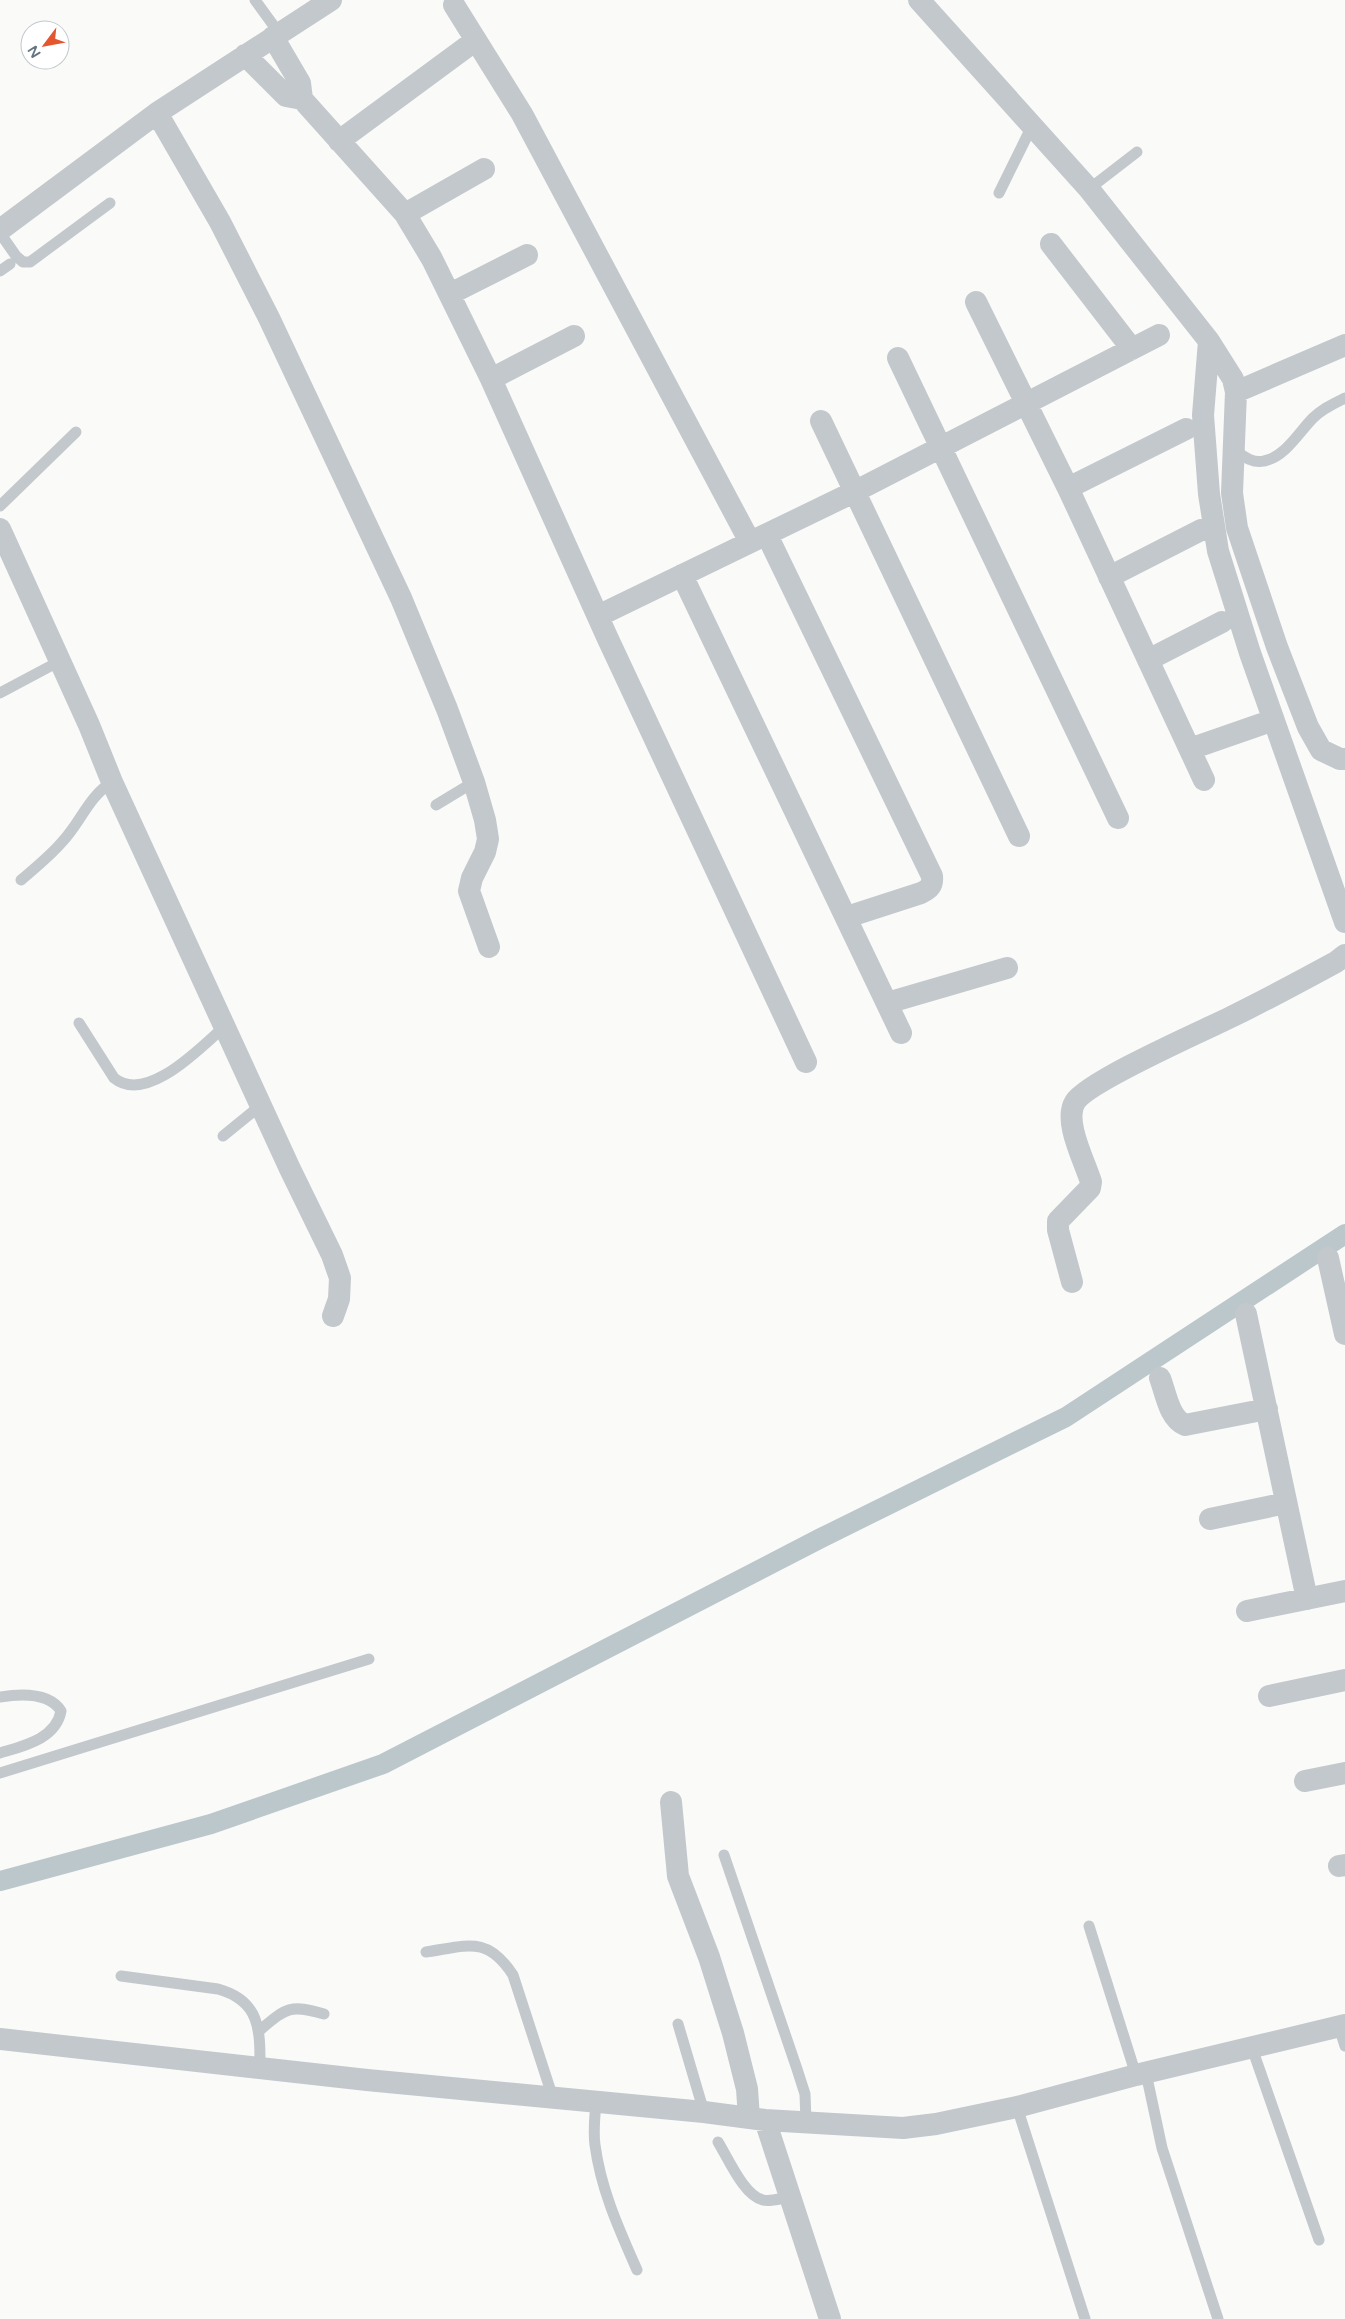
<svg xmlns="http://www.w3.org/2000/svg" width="1345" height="2319" font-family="'Varela Round',sans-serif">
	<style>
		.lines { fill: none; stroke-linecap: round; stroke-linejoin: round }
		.canal { stroke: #bbc7cb; stroke-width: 20 }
		.lane { stroke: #c3c8cc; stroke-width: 11 }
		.street { stroke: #c3c8cc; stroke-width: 22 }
	</style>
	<rect width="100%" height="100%" fill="#fafaf8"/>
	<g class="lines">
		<!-- canal -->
		<path class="canal" d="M0 1881 211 1824 383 1764 821 1538 1066 1417 1345 1234"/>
		<!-- lane -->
		<path class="lane" d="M255 0 279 33
			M1089 189 1137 152
			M999 193 1032 126
			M0 233 16 256 23 262H30L110 203
			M0 271 10 264
			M1233 449C1242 455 1252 464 1264 461 1285 457 1299 432 1313 418 1322 409 1333 404 1345 398
			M0 506 76 432
			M0 693 60 661
			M436 805 474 782
			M21 880C35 868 50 856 62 842 81 822 88 797 112 782
			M79 1023 114 1078C147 1105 202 1046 225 1026
			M223 1136 261 1105
			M0 1697C19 1694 49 1692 61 1711 56 1739 23 1746 0 1753
			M0 1773 369 1659
			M724 1855 797 2069 805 2094 806 2122
			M1089 1926 1136 2075
			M426 1952C467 1946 487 1935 513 1975L553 2098
			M121 1976 218 1989C261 2001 260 2031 260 2068
			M678 2024 704 2112
			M1339 2027 1345 2046
			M260 2030C286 2008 290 2004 324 2014
			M1252 2048 1319 2240
			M1146 2073 1162 2148 1218 2319
			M596 2102C595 2116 593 2131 595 2145 601 2190 619 2229 637 2270
			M1017 2107 1085 2319
			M718 2142C728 2158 744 2196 763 2200 770 2202 782 2198 790 2197"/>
		<!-- street -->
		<path class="street" d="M919 0 1089 189 1209 341 1233 379 1236 392 1232 493 1237 528 1277 647 1308 727 1321 750 1340 759H1345
			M454 5 522 114 750 542
			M245 55 286 96 302 99 300 83 273 37
			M302 99 405 214 432 259 491 379 608 639 806 1062
			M157 113 220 222 269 318 401 598 447 709 474 782 485 820 488 839 485 852 472 878 469 891 489 947
			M339 141 476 40
			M405 214 484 169
			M0 230 157 113 331 0
			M1051 244 1132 349
			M450 294 527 255
			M976 302 1068 488 1204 780
			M1209 341 1203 415 1209 494 1218 551 1250 653 1345 922
			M898 358 1118 818
			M491 379 574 336
			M1236 392 1345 345
			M821 421 1019 836
			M1068 488 1186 429
			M0 529 89 725 112 782 290 1169 332 1255 340 1278 339 1299 333 1316
			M767 535 932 876C933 886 929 889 921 893L847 917
			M682 575 901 1033
			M1109 577 1201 530
			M598 616 854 492 1159 335
			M1148 660 1222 622
			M1190 749 1262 724
			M887 1003 1007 968
			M1328 1258 1345 1334
			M1072 1282 1058 1230V1221L1090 1188 1091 1182C1085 1162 1063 1121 1075 1102 1088 1081 1203 1031 1231 1017 1266 1000 1301 981 1336 962L1345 955
			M1246 1314 1307 1599
			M1160 1378C1166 1394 1169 1418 1185 1425L1267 1409
			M1210 1519 1286 1503
			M1247 1611 1345 1591
			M1269 1696 1345 1680
			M1305 1781 1345 1773
			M671 1802 678 1876 709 1957 733 2033 747 2089 749 2118
			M1339 1866 1345 1865
			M0 2039 367 2080 704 2112 765 2120 903 2128 936 2124 1017 2107 1136 2075 1345 2025
			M765 2120 830 2319"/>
	</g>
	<!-- north arrow -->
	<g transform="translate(45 45) rotate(238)"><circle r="24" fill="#ffffff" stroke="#c1c8cd"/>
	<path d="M0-4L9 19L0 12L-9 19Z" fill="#e4572e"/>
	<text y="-8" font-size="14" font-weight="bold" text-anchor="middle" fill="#657683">N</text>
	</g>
</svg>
